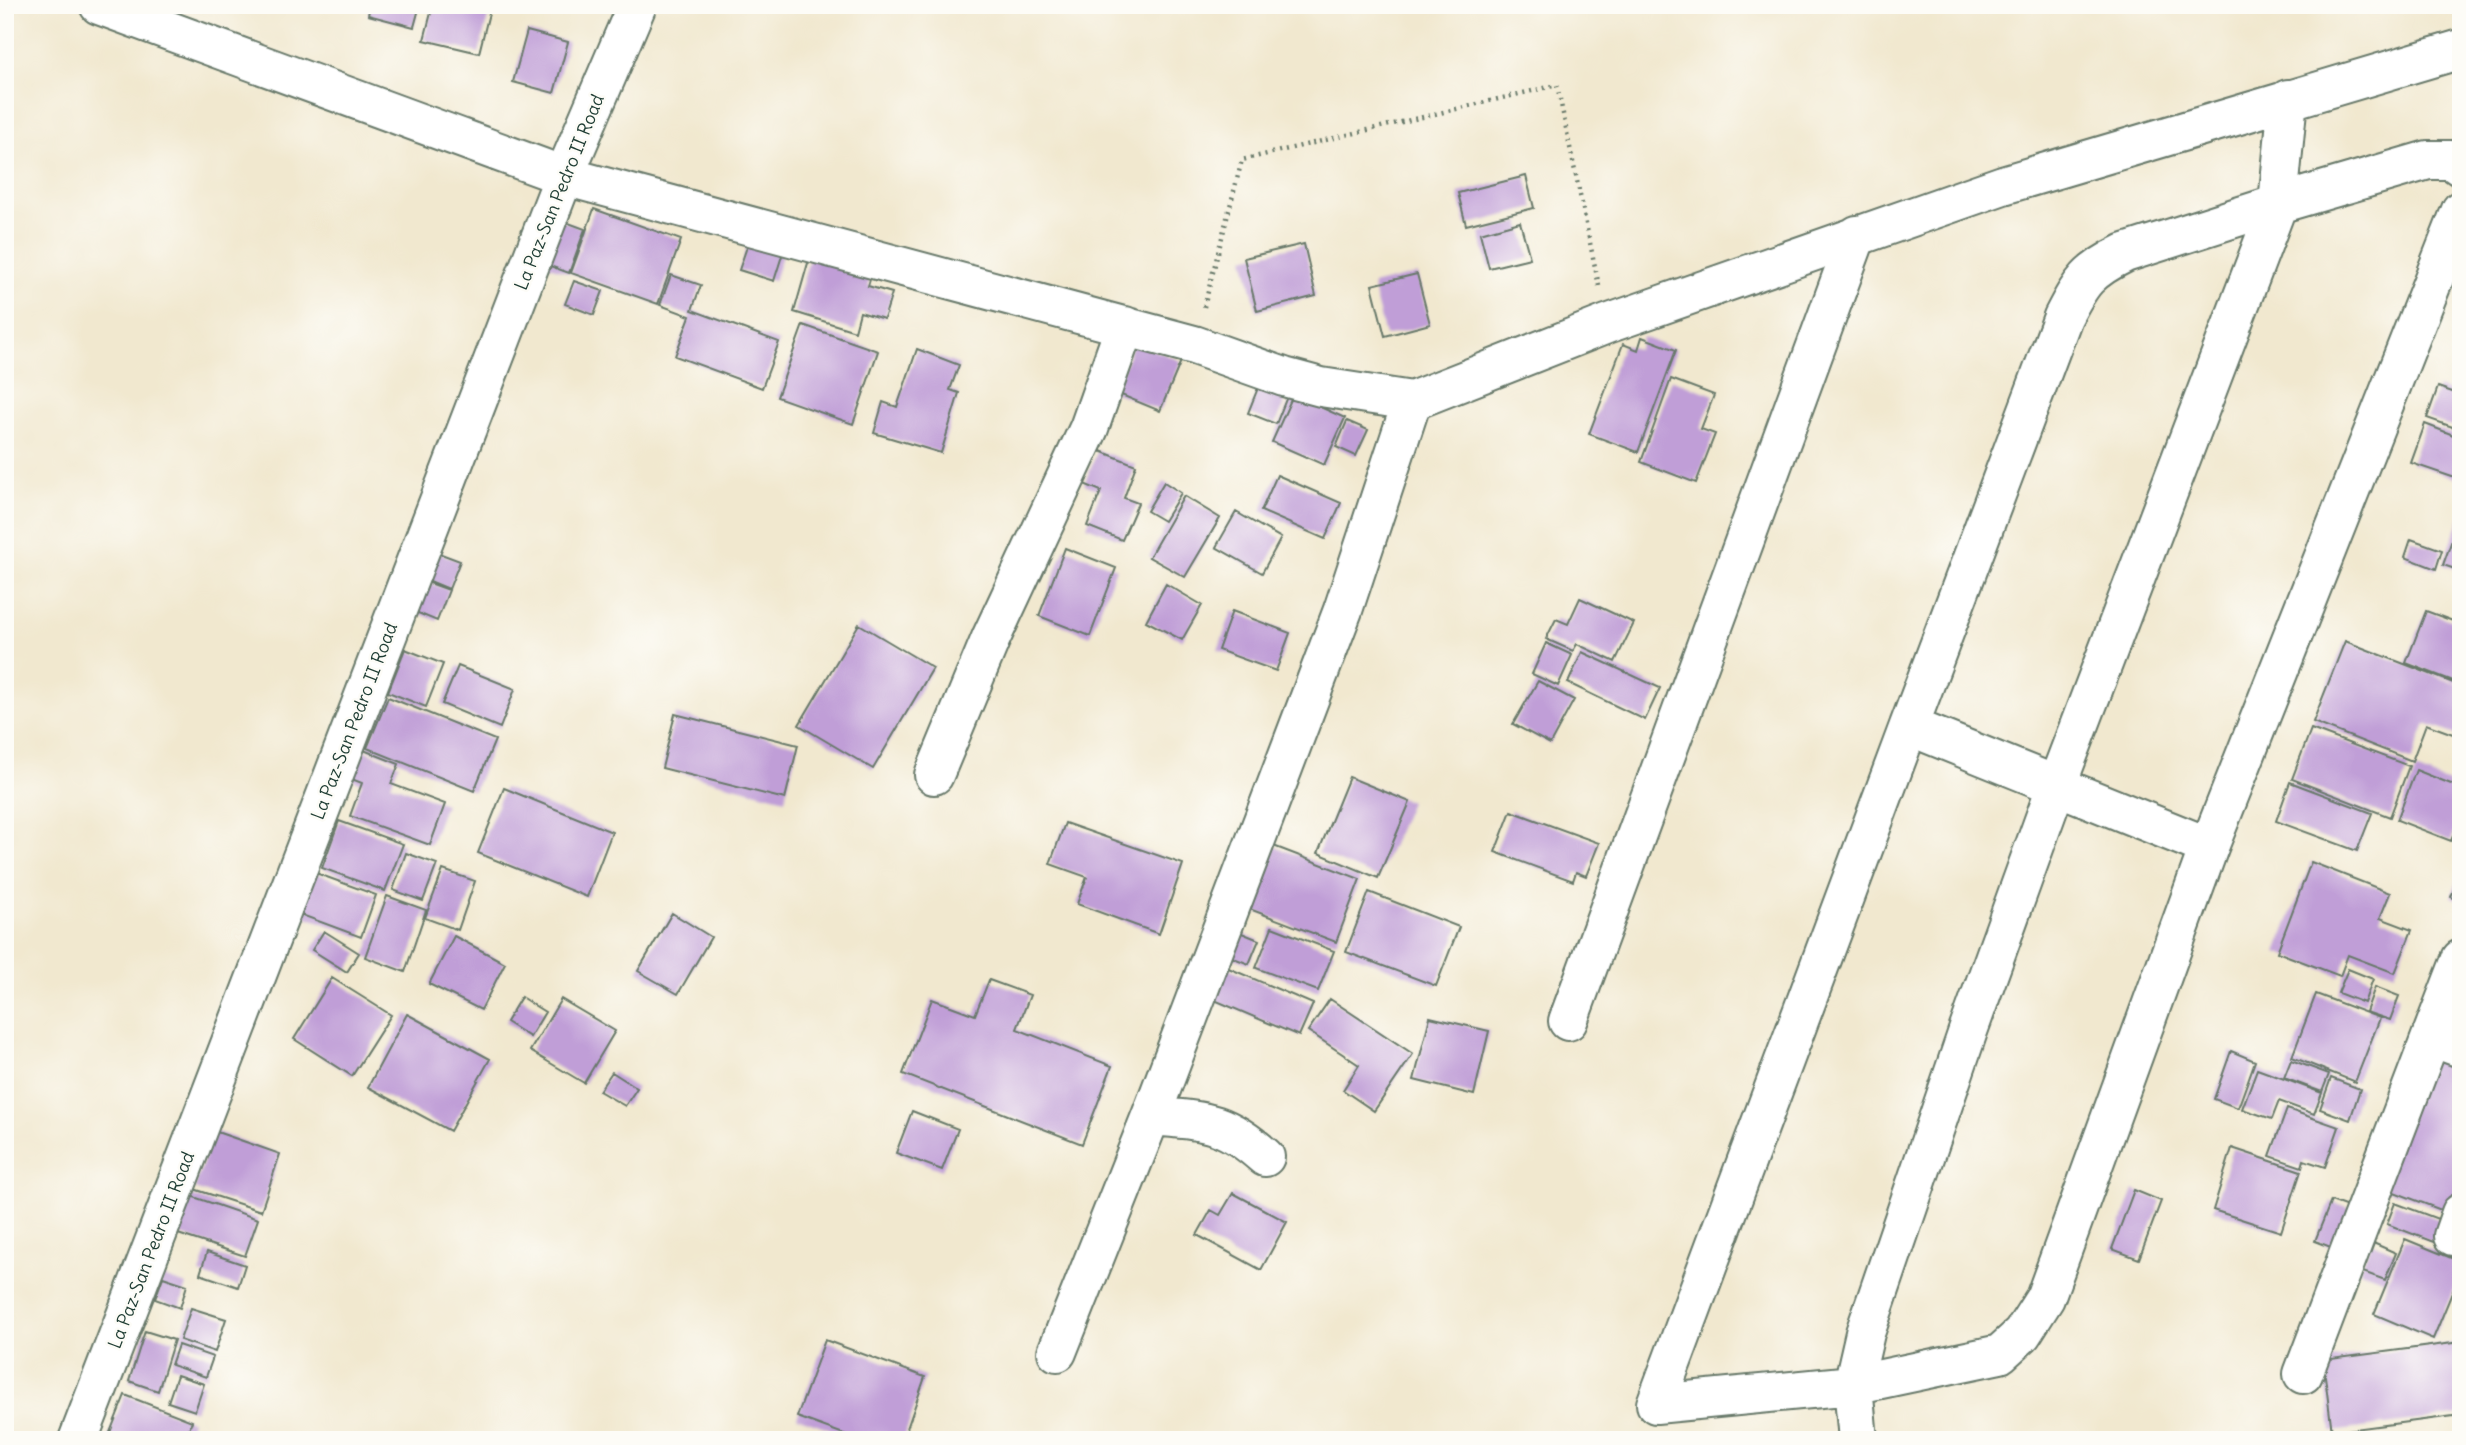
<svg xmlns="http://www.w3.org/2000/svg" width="2466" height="1445" font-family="Delius,sans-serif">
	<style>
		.building { fill: #c09ed7 }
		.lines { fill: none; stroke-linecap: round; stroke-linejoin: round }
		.minor-casing { stroke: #68796a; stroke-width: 42 }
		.path { stroke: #68796a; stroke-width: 4.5; stroke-dasharray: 2 5; stroke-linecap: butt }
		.minor { stroke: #fff; stroke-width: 38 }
		.labels { text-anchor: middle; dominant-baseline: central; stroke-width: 5; stroke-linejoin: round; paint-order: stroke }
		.street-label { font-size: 18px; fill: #1f3d34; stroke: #fdfcf7 }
	</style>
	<rect width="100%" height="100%" fill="#fdfcf7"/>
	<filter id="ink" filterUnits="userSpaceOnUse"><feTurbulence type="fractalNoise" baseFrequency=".0143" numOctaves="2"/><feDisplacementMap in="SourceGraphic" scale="14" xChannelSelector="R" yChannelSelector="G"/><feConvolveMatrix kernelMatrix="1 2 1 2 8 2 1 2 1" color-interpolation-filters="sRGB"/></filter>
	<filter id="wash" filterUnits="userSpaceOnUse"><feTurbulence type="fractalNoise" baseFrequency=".00686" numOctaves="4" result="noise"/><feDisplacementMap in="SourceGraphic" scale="28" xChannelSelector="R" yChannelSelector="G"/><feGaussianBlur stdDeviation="1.57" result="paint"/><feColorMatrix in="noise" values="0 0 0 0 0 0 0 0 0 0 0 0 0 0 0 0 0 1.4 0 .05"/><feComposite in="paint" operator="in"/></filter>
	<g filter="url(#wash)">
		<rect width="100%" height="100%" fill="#f1e8cf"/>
		<g id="blocks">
			<!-- building -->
			<path class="building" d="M370 5H420L414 27 368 15Z
				M433 5H491L479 53 424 40Z
				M527 31 568 42 554 93 513 82Z
				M1526 176 1534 208 1466 225 1458 193Z
				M594 209 681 240 658 304 571 273Z
				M555 218 585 229 569 273 539 262Z
				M1520 222 1530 258 1489 268 1480 233Z
				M752 232 786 243 774 281 739 270Z
				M1304 244 1316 296 1257 311 1244 258Z
				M812 249 871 276 868 286 892 293 884 319 860 312 855 331 794 312Z
				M1417 274 1430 324 1385 336 1372 285Z
				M671 275 701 285 692 310 779 342 762 388 675 356 690 316 660 305Z
				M574 281 603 291 594 315 565 304Z
				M803 325 878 351 853 424 777 397Z
				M1642 337 1676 350 1638 452 1589 434 1623 344 1638 350Z
				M1134 342 1181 361 1160 411 1114 392Z
				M917 349 959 365 950 390 959 393 941 453 874 433 883 402 897 407Z
				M1262 378 1290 389 1276 424 1248 413Z
				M1671 379 1714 395 1701 429 1715 434 1696 483 1641 462Z
				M2438 387 2461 395V430L2427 418Z
				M1293 395 1345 418 1324 465 1272 442Z
				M1347 421 1368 430 1356 456 1336 447Z
				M2425 424 2461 438V480L2411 463Z
				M1098 450 1136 465 1124 498 1138 503 1122 540 1087 526 1101 491 1084 484Z
				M1277 475 1341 503 1325 539 1261 511Z
				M1164 482 1181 493 1164 521 1147 511Z
				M1184 496 1220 518 1185 577 1149 557Z
				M1236 512 1281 538 1262 573 1216 547Z
				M2461 515V571L2443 565Z
				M2411 539 2442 550 2436 569 2405 557Z
				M1065 548 1116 568 1090 636 1039 616Z
				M436 552 460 561 449 589 425 579Z
				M424 581 449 590 437 621 413 611Z
				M1166 584 1202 605 1182 640 1146 621Z
				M1580 598 1634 623 1615 662 1577 644 1573 651 1546 639 1556 619 1568 624Z
				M1232 611 1290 633 1276 671 1218 650Z
				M2426 611 2461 624V684L2406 663Z
				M859 624 933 668 873 769 799 725Z
				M2345 641 2461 686V737L2426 724 2412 761 2313 722Z
				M1546 643 1572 655 1558 686 1532 674Z
				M405 649 443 664 426 707 388 692Z
				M1582 652 1660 688 1645 720 1568 683Z
				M458 666 515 689 500 728 442 704Z
				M1538 681 1574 700 1550 744 1513 724Z
				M388 697 495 740 474 791 367 748Z
				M675 714 798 745 785 799 662 768Z
				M2311 729 2409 766 2390 817 2292 779Z
				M361 749 399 764 391 784 445 804 430 845 350 816 362 783 349 778Z
				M2416 770 2461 788V815L2451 841 2397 820Z
				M1349 777 1410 802 1378 878 1318 853Z
				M2290 782 2372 813 2357 851 2276 821Z
				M504 788 612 832 587 897 478 853Z
				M1511 811 1599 843 1586 876 1576 872 1573 881 1495 852Z
				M339 821 403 844 385 891 322 868Z
				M1065 823 1183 864 1159 934 1077 904 1087 877 1050 864Z
				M1263 842 1360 879 1336 942 1239 905Z
				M406 853 437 864 423 901 393 890Z
				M2311 862 2390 893 2380 918 2412 930 2395 973 2348 955 2340 976 2277 952Z
				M443 870 475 881 458 930 425 918Z
				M2461 871V901L2451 897Z
				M313 872 376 895 361 937 299 914Z
				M1369 892 1459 927 1436 986 1346 952Z
				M387 896 426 910 405 972 365 957Z
				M672 913 711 937 678 994 638 971Z
				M1227 927 1259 940 1249 964 1218 952Z
				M1272 927 1334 951 1318 991 1256 968Z
				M324 931 359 953 347 972 312 950Z
				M454 936 505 963 481 1010 429 984Z
				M1226 967 1313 1004 1299 1036 1212 999Z
				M2348 969 2373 979 2364 1003 2338 993Z
				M332 978 391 1015 352 1076 294 1039Z
				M989 980 1030 995 1017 1029 1112 1066 1082 1144 903 1074 932 999 975 1015Z
				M2375 987 2399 996 2390 1020 2366 1012Z
				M2316 994 2380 1018 2355 1082 2292 1057Z
				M521 997 545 1012 530 1037 506 1022Z
				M561 999 615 1031 584 1083 530 1051Z
				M1330 999 1413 1054 1374 1111 1343 1090 1359 1065 1308 1031Z
				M407 1014 490 1059 450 1131 368 1087Z
				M1430 1017 1489 1031 1474 1095 1414 1080Z
				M2433 1048 2461 1058V1181L2449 1213 2381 1187Z
				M2231 1051 2255 1061 2238 1108 2214 1099Z
				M2291 1060 2329 1074 2322 1092 2284 1078Z
				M2257 1069 2322 1093 2314 1114 2279 1101 2272 1119 2242 1109Z
				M612 1072 637 1088 625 1106 599 1091Z
				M2331 1078 2360 1089 2350 1120 2320 1109Z
				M2287 1109 2339 1127 2325 1167 2304 1160 2302 1167 2270 1156Z
				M912 1111 958 1129 942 1170 896 1153Z
				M214 1131 280 1154 261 1211 194 1189Z
				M2232 1148 2301 1171 2281 1232 2213 1210Z
				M2134 1190 2161 1201 2139 1259 2112 1249Z
				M1233 1193 1287 1222 1261 1270 1197 1235 1211 1210 1220 1215Z
				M188 1195 258 1219 245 1256 175 1233Z
				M2331 1201 2356 1210 2341 1251 2315 1241Z
				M2395 1203 2449 1223 2441 1245 2387 1224Z
				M2405 1239 2461 1262V1271L2433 1339 2374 1314Z
				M2371 1242 2396 1253 2385 1280 2360 1271Z
				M207 1252 245 1265 238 1287 200 1274Z
				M163 1277 187 1285 180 1308 155 1299Z
				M191 1308 226 1319 215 1352 180 1340Z
				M145 1331 174 1340 158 1391 129 1381Z
				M825 1340 925 1377 903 1440H860L797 1417Z
				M2461 1342V1415L2332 1432 2323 1360Z
				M178 1345 213 1357 206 1377 171 1365Z
				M177 1375 204 1384 195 1411 168 1402Z
				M125 1395 192 1421 185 1440H107Z"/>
		</g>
	</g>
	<g filter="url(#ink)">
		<use href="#blocks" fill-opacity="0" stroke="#68796a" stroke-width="2"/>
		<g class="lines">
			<!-- minor casing -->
			<g class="minor-casing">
				<path id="minor" d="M99 5 564 176 1194 345 1284 377 1321 387 1412 401 1607 324 2003 185 2461 49
					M1909 726 2063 317C2081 282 2088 271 2125 253L2278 204 2428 160H2451L2461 167
					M934 775 991 638 1089 428 1125 326
					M2209 847 1909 726 1656 1404 1853 1385 2000 1354 2022 1334 2045 1298 2209 847 2461 210
					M2461 959 2431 1037 2461 1048
					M1568 1021 1857 235
					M1151 1116C1204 1121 1224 1120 1265 1157
					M2453 1236 2461 1213
					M1057 1352 1151 1116 1343 610 1412 401
					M2303 1374 2431 1037
					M78 1440 564 176 637 5
					M1858 1440 1853 1385 1865 1333 1968 1031 2056 787 2278 204 2288 99"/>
			</g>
			<!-- path -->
			<path class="path" d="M1204 307 1242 160 1557 85 1599 286"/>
			<!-- minor -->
			<use href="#minor" class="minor"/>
		</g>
	</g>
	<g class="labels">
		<!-- street labels -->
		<g class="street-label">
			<text transform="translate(559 192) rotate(-68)">La Paz-San Pedro II Road</text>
			<text transform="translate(354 721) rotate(-69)">La Paz-San Pedro II Road</text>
			<text transform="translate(151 1250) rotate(-69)">La Paz-San Pedro II Road</text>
		</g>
	</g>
	<!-- margin -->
	<rect width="2466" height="1445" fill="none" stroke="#fdfcf7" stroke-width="28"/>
</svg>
